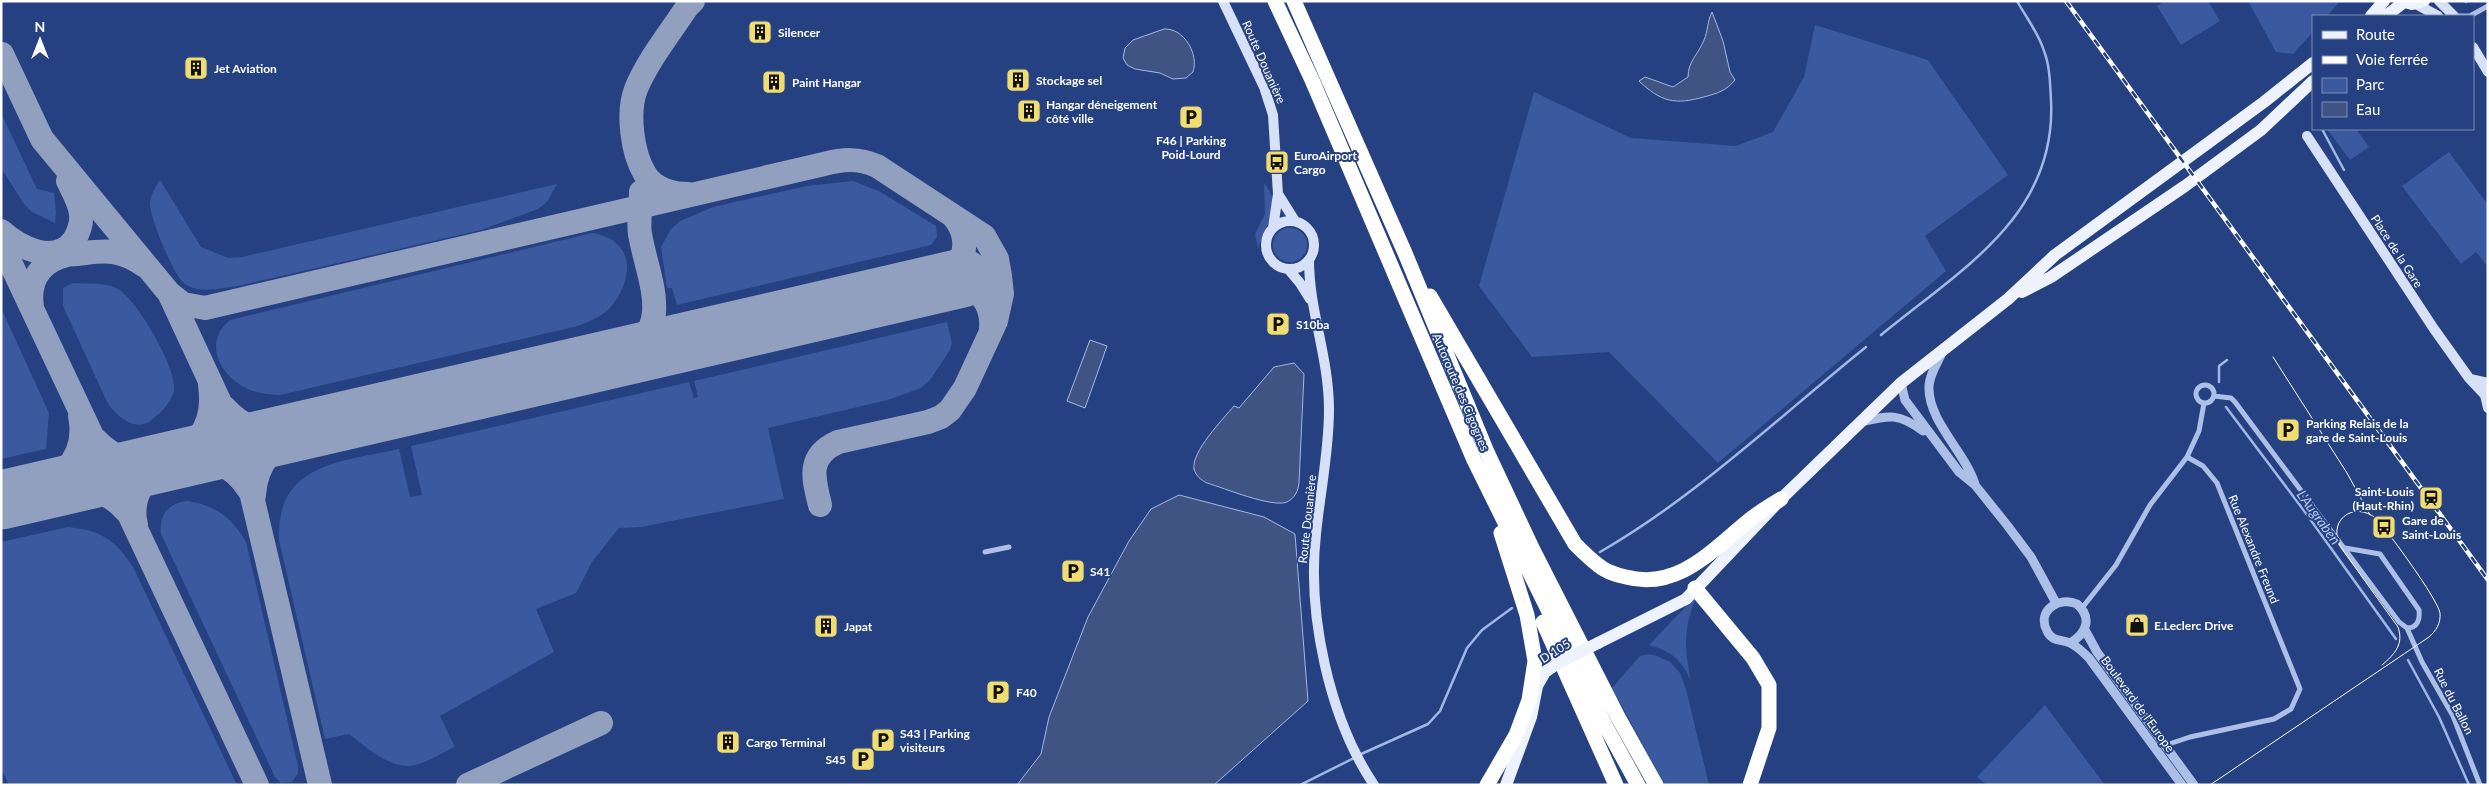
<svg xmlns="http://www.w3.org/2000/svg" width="2489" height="786" font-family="Lato,sans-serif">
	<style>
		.green { fill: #3a599e }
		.water { fill: #405483; stroke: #a1b8e7 }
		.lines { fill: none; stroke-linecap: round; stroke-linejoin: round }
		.stream { stroke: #a1b8e7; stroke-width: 2.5 }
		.taxiway { stroke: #92a0c0; stroke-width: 24 }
		.runway { stroke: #92a0c0; stroke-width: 59 }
		.minor { stroke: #acbfe7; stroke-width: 5 }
		.tertiary { stroke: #acbfe7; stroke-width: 9 }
		.secondary { stroke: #d6e0f6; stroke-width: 10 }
		.primary { stroke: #eef2fd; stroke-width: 12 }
		.motorway { stroke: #fff; stroke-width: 15 }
		.tram { stroke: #fff; stroke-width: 1 }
		.rail-casing { stroke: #fff; stroke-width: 4.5 }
		.rail { stroke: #254181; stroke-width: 2.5; stroke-dasharray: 8; stroke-linecap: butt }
		.primary-bridge { stroke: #eef2fd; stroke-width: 12 }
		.labels { text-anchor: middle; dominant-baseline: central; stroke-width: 4; stroke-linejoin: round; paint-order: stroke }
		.poi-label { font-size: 12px; font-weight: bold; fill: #fff; stroke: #254181; text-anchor: start }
		.street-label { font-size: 12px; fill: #fff; stroke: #254181 }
		.water-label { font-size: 14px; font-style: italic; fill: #b8c9ee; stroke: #254181 }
	</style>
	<rect width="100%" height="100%" fill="#254181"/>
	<!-- green -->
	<path class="green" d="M2165 1H2208L2220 21 2181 45 2157 6Z
		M2248 1H2340L2327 16H2313V32L2293 54 2276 52Z
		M1815 25 1928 60 2008 175 1925 236 1946 271 1718 463 1609 352 1532 357 1479 286 1534 92 1631 138 1736 146 1773 132 1804 77Z
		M1 113 37 189 54 193 56 213 55 223 32 212 24 204 1 168Z
		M2327 129H2356L2369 147 2350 160Z
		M2449 152 2488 205V267L2476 252 2461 264 2402 186Z
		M160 180 201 247 228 258 242 257 557 184 547 202 538 209 481 230 238 286C221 288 200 294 185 284 174 277 150 218 150 204 150 196 155 187 160 180Z
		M853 181 879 191 936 226 937 237 931 245 677 305 672 288H667L661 247 671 229 680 221 713 207 807 186Z
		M1264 183C1284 206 1265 225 1258 249L1255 234 1265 214Z
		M1273 245a17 17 0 1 1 34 0a17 17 0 1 1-34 0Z
		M592 233C637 240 634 281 609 309 601 317 588 322 578 326L280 395C271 395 262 394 253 391 223 381 200 344 230 320Z
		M73 283C87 284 106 282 118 289 137 300 178 369 174 391 172 399 166 407 160 413 155 416 150 423 144 424 129 428 114 413 107 402L63 306V288Z
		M1 308 49 413 46 449 1 459Z
		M947 322 952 343 950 350 930 380 921 388 888 400 768 428 784 499 641 527 619 528 592 562 576 593 536 609 554 652 440 716 455 747C443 752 431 760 419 764 394 773 367 748 349 734L325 739 279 540C276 463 341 462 399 449L410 497 422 495 411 446 689 382 694 398 698 397 694 381Z
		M187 501C215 505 232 517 246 542L298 766V773L292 782 281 783 275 777 161 534C159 515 168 503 187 501Z
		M68 527C100 530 116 540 133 567L237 785H9L1 768V542Z
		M1698 594C1683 626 1684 646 1691 681 1682 660 1671 651 1649 645Z
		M1648 654 1657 656 1670 662 1680 673 1686 689 1709 785H1665L1612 688 1640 656Z
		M2045 705 2105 785H1987L1977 777Z"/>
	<!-- water -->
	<path class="water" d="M1712 12 1723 41 1730 72 1735 80C1726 91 1718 93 1704 97 1675 105 1661 102 1639 81L1645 77 1673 87 1688 77C1688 61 1698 55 1704 40 1708 31 1707 22 1712 12Z
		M1164 29C1184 28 1199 54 1193 72L1186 78 1173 79 1160 73 1135 69 1127 65 1123 58 1125 48 1133 40Z
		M1090 340 1107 346 1085 408 1067 401Z
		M1294 363 1304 374 1299 483C1298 491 1295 498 1287 502 1272 508 1224 488 1207 483 1201 480 1196 476 1194 469 1191 452 1223 419 1234 406L1239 408 1274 367Z
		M1179 495 1264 517 1295 534 1308 701 1214 785H1017L1041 754 1049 717 1088 617 1129 541 1151 509Z"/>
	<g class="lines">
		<!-- stream -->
		<path class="stream" d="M2466 2 2468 1
			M2322 129 2344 170
			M1881 335C1960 270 2057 216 2051 100 2050 84 2050 66 2044 51 2039 34 2026 17 2017 1
			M2219 382V366L2227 360
			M2226 407 2305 512 2396 639
			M1600 552C1697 496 1779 417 1866 347
			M2408 660 2439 717 2469 785
			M1359 755 1428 724 1440 711 1467 648 1482 630 1512 608
			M1300 785 1354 758"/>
		<!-- taxiway -->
		<path class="taxiway" d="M2 54 42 139 169 293 230 424 243 458 320 785
			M688 194C673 194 653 189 645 174 632 153 627 112 636 89 648 60 670 33 687 7L693 1
			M1 231C20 248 55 266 74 240 79 232 82 224 81 214 80 203 73 191 68 181
			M1 243 257 785
			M55 255C93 256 110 241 145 266
			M931 283C964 275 975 240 952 215
			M898 292C916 289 935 282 953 282 978 283 993 305 991 328
			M169 293 183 304 205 308 824 164C844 159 858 158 877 166L984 236 997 259 1000 276 1002 294 996 321 965 388 950 410 941 417 928 422 838 442C807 456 813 477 820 505
			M32 307C28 280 41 261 67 255
			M621 356C676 328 648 281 640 234 638 221 641 206 641 192
			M225 408C245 430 268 435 297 432
			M95 439C116 461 138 466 167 461
			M181 459C210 456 233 464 249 490
			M151 466C191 451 217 433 210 385
			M47 489C78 485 105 486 127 512
			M254 495C256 462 275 443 304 430
			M21 496C57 484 89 460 80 416
			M136 525C129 497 146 472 171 462
			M468 785 601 723"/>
		<!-- runway -->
		<path class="runway" d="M1 500 962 278"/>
		<!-- minor -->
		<path class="minor" d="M2459 16H2470L2488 6
			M2196 394a9 9 0 1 1 18 0a9 9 0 1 1-18 0Z
			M2214 396 2231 398 2235 402 2399 622 2407 628 2422 662 2453 716 2480 785
			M2345 548 2380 554 2419 610C2420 619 2418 628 2407 628
			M985 552 1009 547
			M2082 608 2116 565 2150 505 2187 457 2199 431 2204 403
			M2166 745 2190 737 2274 719 2291 709 2300 689 2217 483 2203 466 2187 457"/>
		<!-- tertiary -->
		<path class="tertiary" d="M1943 351C1938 362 1929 375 1929 387 1928 421 1965 452 1975 484
			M1901 383 1905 400 1959 472 1975 485 2007 525 2031 557 2056 603
			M1861 422C1890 415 1899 413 1923 431
			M2085 630 2097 652 2194 785
			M2070 643C2086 634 2093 618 2077 604 2060 596 2036 610 2047 631 2052 642 2061 639 2070 643 2077 646 2084 653 2089 658L2182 785"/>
		<!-- secondary -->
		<path class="secondary" d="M1223 1 1264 87 1273 115 1278 194 1273 228
			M2439 1 2454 16
			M2416 4 2438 16
			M2473 47 2488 72
			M2307 136 2434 329 2469 378 2485 395
			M1278 194 1295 221
			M1266 245a24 24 0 1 1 48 0a24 24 0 1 1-48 0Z
			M1309 260C1309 311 1329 357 1329 410 1329 452 1320 493 1316 534 1307 614 1329 718 1374 785
			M1289 270 1300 283 1310 299
			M2470 379 2488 383
			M2488 390 2485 395 2488 408"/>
		<!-- primary -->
		<path class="primary" d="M2402 1 2412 4 2424 1
			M2371 16 2384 1
			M2386 16 2404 2
			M2022 292 2051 277 2185 186 2261 130 2313 81
			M1598 643 1686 599 1781 499 1901 383 2008 299 2055 255 2264 102 2313 63
			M1506 785 1531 717 1537 686 1545 672 1555 665"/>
		<!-- motorway -->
		<path class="motorway" d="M1275 1 1312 80 1474 460 1605 725 1638 785
			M1294 1 1405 253 1487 452 1533 550 1618 717 1656 785
			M1430 296 1575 544C1582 551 1590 559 1598 565 1605 571 1616 575 1626 577 1679 591 1714 548 1752 518 1761 511 1771 505 1781 499
			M1695 588 1753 658 1769 685V728L1750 785
			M1543 622 1616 785
			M1487 785 1516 735 1529 700 1535 661 1527 615 1501 533"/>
		<!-- tram -->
		<path class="tram" d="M2273 357 2347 473 2370 515
			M2210 785 2429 637C2436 631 2441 623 2440 613 2437 598 2389 533 2377 519 2353 499 2325 522 2342 549L2398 627C2404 644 2395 654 2382 665"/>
		<!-- rail casing -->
		<g class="rail-casing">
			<path id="rail" d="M2066 1 2488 580"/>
		</g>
		<!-- rail -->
		<use href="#rail" class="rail"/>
		<!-- primary-bridge -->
		<path class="primary-bridge" d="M1555 665 1598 643"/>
	</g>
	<!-- icons -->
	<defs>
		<g id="building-square" transform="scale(1.25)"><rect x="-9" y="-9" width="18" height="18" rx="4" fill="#f0dd71" stroke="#254181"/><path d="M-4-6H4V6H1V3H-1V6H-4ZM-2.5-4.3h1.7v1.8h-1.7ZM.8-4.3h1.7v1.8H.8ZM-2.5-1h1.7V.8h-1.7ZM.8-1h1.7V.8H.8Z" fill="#111"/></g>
		<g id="parking-square" transform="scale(1.25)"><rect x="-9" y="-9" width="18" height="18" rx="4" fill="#f0dd71" stroke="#254181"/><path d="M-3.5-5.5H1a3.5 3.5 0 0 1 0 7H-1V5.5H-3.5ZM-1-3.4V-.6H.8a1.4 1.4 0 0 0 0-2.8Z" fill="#111"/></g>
		<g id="bus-square" transform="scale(1.25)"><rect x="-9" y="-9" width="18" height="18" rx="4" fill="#f0dd71" stroke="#254181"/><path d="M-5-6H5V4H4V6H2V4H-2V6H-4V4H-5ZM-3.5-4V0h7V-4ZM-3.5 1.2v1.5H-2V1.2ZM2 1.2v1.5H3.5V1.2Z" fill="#111"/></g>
		<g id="station-square" transform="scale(1.25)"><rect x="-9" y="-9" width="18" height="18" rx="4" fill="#f0dd71" stroke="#254181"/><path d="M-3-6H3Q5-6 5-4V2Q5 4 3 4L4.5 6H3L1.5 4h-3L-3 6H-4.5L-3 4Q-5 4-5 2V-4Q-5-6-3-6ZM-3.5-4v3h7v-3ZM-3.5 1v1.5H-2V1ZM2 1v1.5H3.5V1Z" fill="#111"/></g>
		<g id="shop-square" transform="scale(1.25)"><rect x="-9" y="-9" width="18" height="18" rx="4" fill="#f0dd71" stroke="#254181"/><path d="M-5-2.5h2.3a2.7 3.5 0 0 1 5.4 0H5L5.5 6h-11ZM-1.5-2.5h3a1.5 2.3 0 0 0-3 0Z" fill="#111"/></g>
	</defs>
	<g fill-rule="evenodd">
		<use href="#building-square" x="760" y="32"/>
		<use href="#building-square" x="196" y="68"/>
		<use href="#building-square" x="1018" y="80"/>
		<use href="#building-square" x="774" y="82"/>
		<use href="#building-square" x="1029" y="111"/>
		<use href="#parking-square" x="1191" y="117"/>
		<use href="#bus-square" x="1277" y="162"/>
		<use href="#parking-square" x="1278" y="324"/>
		<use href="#parking-square" x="2288" y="430"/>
		<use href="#station-square" x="2431" y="498"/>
		<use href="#bus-square" x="2384" y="527"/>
		<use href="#parking-square" x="1073" y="571"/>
		<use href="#shop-square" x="2137" y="625"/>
		<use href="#building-square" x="826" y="626"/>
		<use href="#parking-square" x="998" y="692"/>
		<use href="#parking-square" x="883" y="740"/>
		<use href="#building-square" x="728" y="742"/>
		<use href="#parking-square" x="863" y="759"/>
	</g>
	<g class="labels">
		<!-- poi labels -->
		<g class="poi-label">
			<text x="778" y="32">Silencer</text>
			<text x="214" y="68">Jet Aviation</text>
			<text x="1036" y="80">Stockage sel</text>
			<text x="792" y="82">Paint Hangar</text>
			<text x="1046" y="104">Hangar déneigement<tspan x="1046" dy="14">côté ville</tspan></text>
			<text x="1191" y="140" text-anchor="middle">F46 | Parking<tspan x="1191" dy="14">Poid-Lourd</tspan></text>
			<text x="1294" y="155">EuroAirport<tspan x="1294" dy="14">Cargo</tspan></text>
			<text x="1296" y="324">S10ba</text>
			<text x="2306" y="423">Parking Relais de la<tspan x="2306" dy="14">gare de Saint-Louis</tspan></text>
			<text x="2414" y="491" text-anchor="end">Saint-Louis<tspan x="2414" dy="14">(Haut-Rhin)</tspan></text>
			<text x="2402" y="520">Gare de<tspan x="2402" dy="14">Saint-Louis</tspan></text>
			<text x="1090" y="571">S41</text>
			<text x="2154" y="625">E.Leclerc Drive</text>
			<text x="844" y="626">Japat</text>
			<text x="1016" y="692">F40</text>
			<text x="900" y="733">S43 | Parking<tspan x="900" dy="14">visiteurs</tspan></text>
			<text x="746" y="742">Cargo Terminal</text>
			<text x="846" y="759" text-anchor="end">S45</text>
		</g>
		<!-- street labels -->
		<g class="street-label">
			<text transform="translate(1264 62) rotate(66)">Route Douanière</text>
			<text transform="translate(2397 251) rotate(57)">Place de la Gare</text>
			<text transform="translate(1461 392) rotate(67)">Autoroute des Cigognes</text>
			<text transform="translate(1307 519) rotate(-84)">Route Douanière</text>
			<text transform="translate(2254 549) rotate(68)">Rue Alexandre Freund</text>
			<text transform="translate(1555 651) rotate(-32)">D 105</text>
			<text transform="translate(2454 701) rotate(63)">Rue du Ballon</text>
			<text transform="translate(2138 704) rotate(54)">Boulevard de l'Europe</text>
		</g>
		<!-- water labels -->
		<g class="water-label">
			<text transform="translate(2319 517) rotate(54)">L'Augraben</text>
		</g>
	</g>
	<!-- border -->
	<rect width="2489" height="786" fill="none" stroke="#ffffff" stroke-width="5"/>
	<!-- legend -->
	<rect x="2312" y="15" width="162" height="115" fill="#254181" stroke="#7c8db3"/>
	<rect x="2322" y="31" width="25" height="8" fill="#eef2fd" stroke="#7c8db3"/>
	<text x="2356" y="40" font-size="15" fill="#ffffff">Route</text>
	<rect x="2322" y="56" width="25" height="8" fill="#ffffff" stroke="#7c8db3"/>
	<text x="2356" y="65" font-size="15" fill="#ffffff">Voie ferrée</text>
	<rect x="2322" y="78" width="25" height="15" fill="#3a599e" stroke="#7c8db3"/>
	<text x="2356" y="90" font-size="15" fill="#ffffff">Parc</text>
	<rect x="2322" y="102" width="25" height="15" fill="#405483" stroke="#7c8db3"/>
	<text x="2356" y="115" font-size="15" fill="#ffffff">Eau</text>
	<!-- north arrow -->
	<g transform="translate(40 40)" stroke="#254181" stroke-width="4" paint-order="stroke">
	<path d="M0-4L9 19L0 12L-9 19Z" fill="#ffffff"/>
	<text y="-8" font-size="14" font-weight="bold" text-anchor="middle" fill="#ffffff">N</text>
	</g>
</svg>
